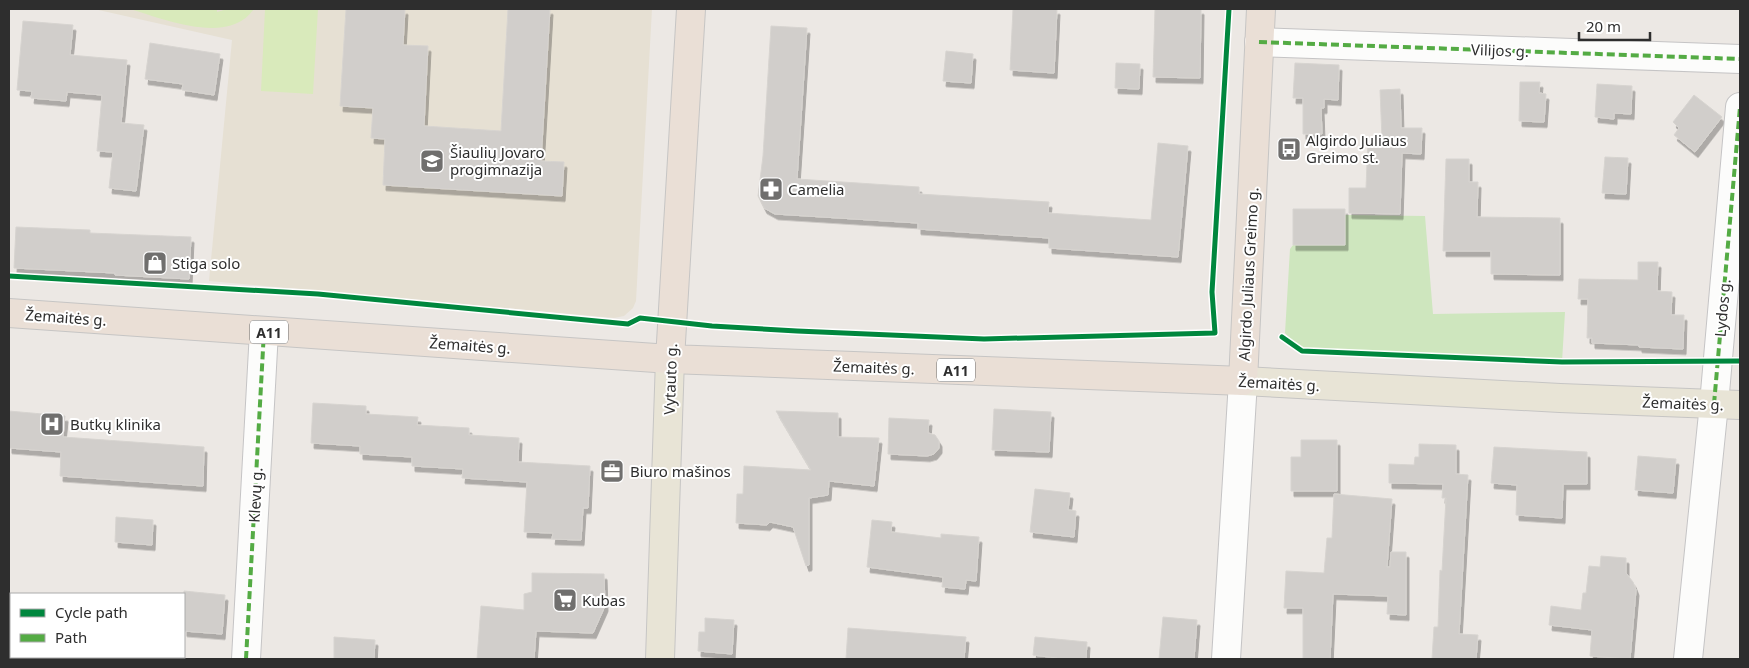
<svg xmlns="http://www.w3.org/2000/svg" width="1749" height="668" font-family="'Noto Sans',sans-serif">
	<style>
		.education { fill: #e6e0d3 }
		.grass { fill: #cee6be }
		.pitch { fill: #d9eabb }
		.building { fill: #d1cecb; stroke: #d7d4d0; filter: url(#shadow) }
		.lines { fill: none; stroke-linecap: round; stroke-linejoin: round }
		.minor-casing { stroke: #c5c4c5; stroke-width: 30 }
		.major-casing { stroke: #c6c5c4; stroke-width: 30 }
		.highway-casing { stroke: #c6c5c4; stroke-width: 30 }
		.minor { stroke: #fcfcfb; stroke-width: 28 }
		.major { stroke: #e8e4d6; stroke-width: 28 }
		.highway { stroke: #eadfd6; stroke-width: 28 }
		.quiet { stroke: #54ab44; stroke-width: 4; stroke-dasharray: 8 4; stroke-linecap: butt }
		.cycleway-casing { stroke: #fff; stroke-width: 8 }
		.cycleway { stroke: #00873e; stroke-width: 5 }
		.labels { text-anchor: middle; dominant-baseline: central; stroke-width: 4; stroke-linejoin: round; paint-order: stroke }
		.shield { fill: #fff; stroke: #6d6d6d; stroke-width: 1 }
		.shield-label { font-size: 14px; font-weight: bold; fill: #2e2e2e }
		.street-label { font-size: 15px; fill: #2e2e2e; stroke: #fff }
		.poi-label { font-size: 15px; fill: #2e2e2e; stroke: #fff; text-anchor: start }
	</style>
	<defs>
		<filter id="shadow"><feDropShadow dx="3" dy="5.5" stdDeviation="0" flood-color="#0004"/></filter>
	</defs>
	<rect width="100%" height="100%" fill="#ece8e4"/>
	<!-- education -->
	<path class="education" d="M94 9H652L636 301 633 308 624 316 614 318 209 281 232 40Z"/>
	<!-- grass -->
	<path class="grass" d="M1345 215 1425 216 1433 314 1565 312 1562 362 1302 351 1285 333 1290 249 1293 245H1345Z"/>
	<!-- pitch -->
	<path class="pitch" d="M130 9H217V12L227 9H254C228 46 164 19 130 9Z
		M265 9H318L313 94 261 91Z"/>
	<!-- building -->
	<path class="building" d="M346 9H405L403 45 428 46 424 126 501 131 508 9H550L541 161 564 162 562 196 383 185 385 139 371 138 373 108 340 106Z
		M1013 9H1057L1054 73 1010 70Z
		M1155 9H1201L1200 78 1153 77Z
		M23 21 73 25 70 55 127 60 121 123 144 125 136 191 109 188 113 152 97 151 102 95 67 92 66 101 31 98 32 91 17 90Z
		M771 26 807 28 797 179 919 187V194L1049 202 1048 213 1151 220 1158 143 1188 146 1178 257 1049 248V238L918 229V223L775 214 764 208 758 196 763 156Z
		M150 43 220 54 214 95 182 90 183 84 145 79Z
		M946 51 973 54 971 83 943 81Z
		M1116 63 1140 64 1139 89 1115 88Z
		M1295 63 1339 65 1338 100 1324 99V108H1321L1322 134H1303V98H1293Z
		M1520 82H1540L1539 93 1546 94 1544 122 1519 121Z
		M1597 84 1632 86 1631 114 1614 113V119L1595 117Z
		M1400 89 1401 128H1422L1421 154 1402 153 1400 214 1349 213V188H1366L1368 138 1382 139 1380 90Z
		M1694 95 1722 117 1695 152 1674 135 1679 128 1673 122Z
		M1605 157 1628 158 1626 194 1602 193Z
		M1446 159H1469V182H1478L1477 217 1560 218V275L1491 274V251H1443Z
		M1293 209H1345V245H1293Z
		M16 227 90 230V233L191 237 189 279 115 275V273L14 268Z
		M1638 262H1658L1657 291 1672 292 1671 315H1684L1683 349 1639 347V345L1592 343V338H1587L1588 299H1578L1579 279 1638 280Z
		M313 403 366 406V414L418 417 417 425 469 428V435L519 438 518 462 590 466 588 508H583L581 540 552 539 553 533 524 532 527 482 462 478 463 469 412 466V457L360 454V446L311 443Z
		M994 409 1051 412 1049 452 992 450Z
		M9 411 65 416 63 437 204 447 203 486 60 476 61 452 9 448Z
		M776 411 838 413V437L879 438 874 486 829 481 828 495 809 498V565L806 566 793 527 770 522 767 525 736 523 737 494H743L744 466 811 470Z
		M889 418 929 420 928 433 935 435 939 441V448L934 454 927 456 888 454Z
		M1301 440H1337V491H1291V457H1301Z
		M1419 444 1456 445V474L1468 475 1459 634 1478 635 1476 659H1432L1434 627H1438L1440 570 1442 571 1446 498H1442L1443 484 1389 483V464L1414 465 1415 457H1419Z
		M1494 447 1587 452V484H1563L1562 518 1516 515 1517 485 1491 483Z
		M1638 456 1676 459 1673 493 1635 490Z
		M1035 489 1070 493 1068 510 1076 511 1074 537 1030 532Z
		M1334 494 1392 499 1387 567H1390L1391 552H1406V615L1387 614 1388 596 1333 594 1330 659H1303V608H1284L1286 571 1324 573 1327 538H1332Z
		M116 517 153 520 152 545 115 542Z
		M872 520 892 522 891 532 941 538V534L979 537 976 581 966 580 965 589 942 587 943 577 867 567Z
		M1601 556 1626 558V573L1633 582 1636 590 1630 659 1590 656 1592 630 1549 625 1551 606 1581 610 1583 593H1586L1589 566 1600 567Z
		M532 573 604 574 605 606 593 633 536 631 534 659H477L481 606 524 610V594L532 592Z
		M184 591 225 595 222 634 184 631Z
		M1163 617 1197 620 1194 659H1159Z
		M705 618 734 620 732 654 698 651 699 632H705Z
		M848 628 966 637 964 659H846Z
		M334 637 375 640 374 659H334Z
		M1035 637 1087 642 1086 659H1057V658L1033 655Z"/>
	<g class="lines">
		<!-- minor casing -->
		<g class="minor-casing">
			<path id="minor" d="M1259 42 1740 59
				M246 659 264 331
				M1226 659 1243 381
				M1688 659 1714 404 1740 107"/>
		</g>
		<!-- major casing -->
		<g class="major-casing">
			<path id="major" d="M1243 381 1560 398 1740 405
				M660 659 670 359"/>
		</g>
		<!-- highway casing -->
		<g class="highway-casing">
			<path id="highway" d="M9 313 670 359 1243 381 1261 9
				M670 359 691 9"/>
		</g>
		<!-- minor -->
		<use href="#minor" class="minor"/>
		<!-- major -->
		<use href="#major" class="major"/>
		<!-- highway -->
		<use href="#highway" class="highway"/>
		<!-- quiet -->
		<path class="quiet" d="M1259 42 1740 59
			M1714 404 1740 107
			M246 659 264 331"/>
		<!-- cycleway casing -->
		<g class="cycleway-casing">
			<path id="cycleway" d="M9 276 318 294 628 324 640 318 712 326 797 331 984 339 1215 333 1212 292 1229 9
				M1282 337 1302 351 1562 362 1740 361"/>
		</g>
		<!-- cycleway -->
		<use href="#cycleway" class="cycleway"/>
	</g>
	<!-- icons -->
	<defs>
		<g id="bus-square" transform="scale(1.25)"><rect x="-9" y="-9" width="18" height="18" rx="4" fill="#706f6e" stroke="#fff"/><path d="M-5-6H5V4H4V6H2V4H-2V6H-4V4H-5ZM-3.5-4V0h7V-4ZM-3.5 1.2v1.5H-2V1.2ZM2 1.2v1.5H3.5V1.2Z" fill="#fff"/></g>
		<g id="school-square" transform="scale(1.25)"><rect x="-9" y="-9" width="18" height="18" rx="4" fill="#706f6e" stroke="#fff"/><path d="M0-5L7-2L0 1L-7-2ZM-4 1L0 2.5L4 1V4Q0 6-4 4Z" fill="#fff"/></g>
		<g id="pharmacy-square" transform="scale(1.25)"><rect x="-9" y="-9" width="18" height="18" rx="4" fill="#706f6e" stroke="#fff"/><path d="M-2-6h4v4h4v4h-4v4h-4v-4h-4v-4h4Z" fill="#fff"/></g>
		<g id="shop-square" transform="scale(1.25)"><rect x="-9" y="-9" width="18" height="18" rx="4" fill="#706f6e" stroke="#fff"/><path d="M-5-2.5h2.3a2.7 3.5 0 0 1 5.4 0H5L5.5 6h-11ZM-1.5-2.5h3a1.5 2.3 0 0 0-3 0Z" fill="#fff"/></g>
		<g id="hospital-square" transform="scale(1.25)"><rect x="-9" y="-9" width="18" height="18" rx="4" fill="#706f6e" stroke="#fff"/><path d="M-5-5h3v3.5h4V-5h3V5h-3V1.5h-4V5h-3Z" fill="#fff"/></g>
		<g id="office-square" transform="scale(1.25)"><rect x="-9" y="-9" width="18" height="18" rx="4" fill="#706f6e" stroke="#fff"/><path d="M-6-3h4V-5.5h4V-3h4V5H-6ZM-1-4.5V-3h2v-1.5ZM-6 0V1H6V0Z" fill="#fff"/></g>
		<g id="supermarket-square" transform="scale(1.25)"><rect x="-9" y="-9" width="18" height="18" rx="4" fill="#706f6e" stroke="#fff"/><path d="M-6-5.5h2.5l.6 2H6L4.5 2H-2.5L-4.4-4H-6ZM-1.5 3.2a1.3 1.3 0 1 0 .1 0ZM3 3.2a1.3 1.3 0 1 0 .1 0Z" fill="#fff"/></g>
	</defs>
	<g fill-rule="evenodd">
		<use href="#bus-square" x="1289" y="149"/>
		<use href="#school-square" x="432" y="161"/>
		<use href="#pharmacy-square" x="771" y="189"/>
		<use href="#shop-square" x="155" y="263"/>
		<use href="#hospital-square" x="52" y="424"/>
		<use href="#office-square" x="612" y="471"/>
		<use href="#supermarket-square" x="565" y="600"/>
	</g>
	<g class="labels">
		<!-- shield labels -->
		<g class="shield">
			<rect x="250" y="320.5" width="38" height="23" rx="4"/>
			<rect x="937" y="358.5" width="38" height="23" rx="4"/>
		</g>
		<g class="shield-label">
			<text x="269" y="332">A11</text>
			<text x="956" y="370">A11</text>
		</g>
		<!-- street labels -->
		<g class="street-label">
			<text transform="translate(1500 50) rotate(2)">Vilijos g.</text>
			<text transform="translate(1248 274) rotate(-87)">Algirdo Juliaus Greimo g.</text>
			<text transform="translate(1722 308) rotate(-85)">Lydos g.</text>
			<text transform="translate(66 317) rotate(4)">Žemaitės g.</text>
			<text transform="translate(470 345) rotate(4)">Žemaitės g.</text>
			<text transform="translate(874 367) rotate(2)">Žemaitės g.</text>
			<text transform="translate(670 379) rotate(-88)">Vytauto g.</text>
			<text transform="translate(1279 383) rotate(3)">Žemaitės g.</text>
			<text transform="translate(1683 403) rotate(2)">Žemaitės g.</text>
			<text transform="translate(255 495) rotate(-87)">Klevų g.</text>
		</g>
		<!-- poi labels -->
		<g class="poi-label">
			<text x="1306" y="140">Algirdo Juliaus<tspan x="1306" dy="17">Greimo st.</tspan></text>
			<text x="450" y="152">Šiaulių Jovaro<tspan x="450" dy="17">progimnazija</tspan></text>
			<text x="788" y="189">Camelia</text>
			<text x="172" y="263">Stiga solo</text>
			<text x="70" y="424">Butkų klinika</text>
			<text x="630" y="471">Biuro mašinos</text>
			<text x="582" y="600">Kubas</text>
		</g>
	</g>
	<!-- border -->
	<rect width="1749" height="668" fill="none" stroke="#2e2e2e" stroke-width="20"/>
	<!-- legend -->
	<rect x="10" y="593" width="175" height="65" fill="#ffffff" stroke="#ababab"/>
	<rect x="20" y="609" width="25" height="8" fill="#00873e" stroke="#ababab"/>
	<text x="55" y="618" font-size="15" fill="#2e2e2e">Cycle path</text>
	<rect x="20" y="634" width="25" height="8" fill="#54ab44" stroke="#ababab"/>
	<text x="55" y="643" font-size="15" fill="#2e2e2e">Path</text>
	<!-- scale -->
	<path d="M1579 32v8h71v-8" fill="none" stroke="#2e2e2e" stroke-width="2.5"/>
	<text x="1586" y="32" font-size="15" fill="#2e2e2e" stroke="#ffffff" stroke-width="4" paint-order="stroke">20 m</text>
</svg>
